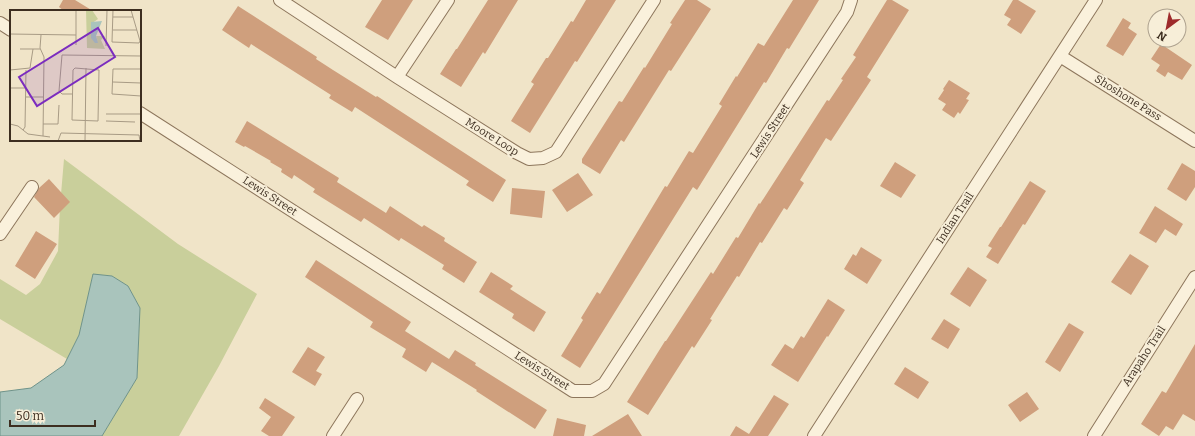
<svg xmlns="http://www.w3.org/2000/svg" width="1195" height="436" font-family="Bitter,serif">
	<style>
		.green { fill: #c9cf9b }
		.water { fill: #a9c4bc; stroke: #6f938a }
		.building { fill: #cf9f7d }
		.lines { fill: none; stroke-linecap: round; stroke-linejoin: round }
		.street-casing { stroke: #8d765c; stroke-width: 14 }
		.street { stroke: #faf1dc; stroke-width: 12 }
		.labels { text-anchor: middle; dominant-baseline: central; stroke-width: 4; stroke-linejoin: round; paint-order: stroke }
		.street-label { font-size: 11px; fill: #3d2e20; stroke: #f7eed8 }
		.inset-road { fill: none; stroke: #a89b85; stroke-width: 1 }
		.view { fill: #7b2cbf; fill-opacity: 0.15; stroke: #7b2cbf; stroke-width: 2 }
		.inset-edge { fill: none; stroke: #3d2e20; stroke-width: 2 }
	</style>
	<rect width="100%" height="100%" fill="#f0e4c8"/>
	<!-- green -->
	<path class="green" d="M64 159 178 244 257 294 219 366 179 436H102L137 378 140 308 128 286 112 276 93 275 79 335 67 359 0 319V279L26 295 40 284 58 251 60 206Z"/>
	<!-- water -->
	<path class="water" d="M93 274 112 276 128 286 140 308 137 378 102 436H0V392L31 388 64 365 79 335Z"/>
	<!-- building -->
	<path class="building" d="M63 0H75L93 11H64L59 7Z
		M382 0H413L388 40 365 27Z
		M488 0H518L485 54 483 52 461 87 440 74 456 49H457Z
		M586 0H616L577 62 575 61 530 133 511 121 534 84 531 82 546 58H548L571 21 573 22Z
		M685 0H697L711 9 671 71 669 70 624 142 621 140 600 174 582 163V159L619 101 622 102 644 67 645 68 672 24 670 23Z
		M793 0H819L789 49 787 48 766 83 764 82 697 190 693 187 580 368 561 356 583 320 581 318 597 292 600 294 665 186 667 187 689 151 693 153 722 106 719 104 736 76 737 77 758 43 764 46Z
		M887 0H892L909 10 867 77 871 80 831 141 826 138 800 180 804 183 787 210 784 208 762 243 760 242 739 277 737 276 710 319 712 320 694 348 692 346 648 415 627 402 665 341H666L711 272 713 274 736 237 738 238 759 203 760 204 827 100 829 101 843 80 841 79 856 57 853 55Z
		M1013 0H1018L1036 11 1021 34 1007 25 1011 19 1004 15Z
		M238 6 317 57 316 59 333 70 376 97 377 96 506 180 493 202 466 185 469 181 355 107 352 112 329 98 331 95 251 44 249 48 222 30Z
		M1123 18 1131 23 1128 28 1137 34 1123 56 1106 46Z
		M1161 44 1192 65 1182 80 1168 72 1165 77 1156 71 1160 65 1151 59Z
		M949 80 970 93 966 99 969 100 960 114 958 112 954 118 942 110 946 104 938 99 944 90 943 89Z
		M247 121 339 178 337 182 386 213 390 206 422 227 424 225 445 238 444 241 477 262 464 283 442 269 444 265 401 238 399 241 364 218 361 222 313 192 315 189 294 175 292 179 281 172 282 169 270 162 271 161 245 146 244 147 235 142Z
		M895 162 916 175 901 198 880 186Z
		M1182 163 1195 171V187L1186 201 1167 189Z
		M578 173 593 195 567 212 552 190Z
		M49 179 70 202 54 218 34 197 39 188Z
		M1030 181 1046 191 1025 225 1023 224 998 264 986 257 992 248 988 246 1000 227H1001Z
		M512 188 545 191 542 218 510 214Z
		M1155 206 1183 224 1176 236 1165 229 1156 243 1139 233Z
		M36 231 57 244 35 279 15 266Z
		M861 247 882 260 867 284 844 269 853 254 856 256Z
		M1130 254 1149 266 1131 295 1111 282Z
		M316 260 411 322 405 331 449 359 455 350 476 363 475 365 547 410 535 429 476 391 477 390 432 362 426 372 402 357 406 349 370 327 373 322 305 277Z
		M968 267 987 280 970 307 950 294Z
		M491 272 513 286 510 289 546 312 534 332 512 318 514 314 479 292Z
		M828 299 845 310 828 337 827 336 798 382 771 365 785 344 793 349 801 336 804 338Z
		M944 319 960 329 948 349 931 339Z
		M1069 323 1084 332 1060 372 1045 362Z
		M1195 344V421L1183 414 1173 430 1166 426 1159 436 1141 424 1162 391 1166 393Z
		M308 347 325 357 316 371 322 374 315 386 292 372Z
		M905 367 929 382 918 399 894 384Z
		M1027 392 1039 409 1020 422 1008 405Z
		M774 395 789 404 768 436H730L736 426 749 434Z
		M265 398 295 417 282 436H269L261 431 271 417 259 408Z
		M628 414 642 436H592Z
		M557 418 586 425 584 436H553Z"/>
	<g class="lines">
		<!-- street casing -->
		<g class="street-casing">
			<path id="street" d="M280 0 397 77 517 153 529 159 543 158 556 152 654 0
				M0 23 11 30
				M1060 56 1195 141
				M397 77 448 0
				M140 113 573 391H592L604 384 847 12 851 0
				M0 234 32 187
				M333 436 357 399
				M814 436 1096 0
				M1094 436 1195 277"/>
		</g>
		<!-- street -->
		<use href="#street" class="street"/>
	</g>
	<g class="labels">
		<!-- street labels -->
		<g class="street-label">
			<text transform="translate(1128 98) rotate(32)">Shoshone Pass</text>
			<text transform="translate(770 131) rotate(-57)">Lewis Street</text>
			<text transform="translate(492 137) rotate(32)">Moore Loop</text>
			<text transform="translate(270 196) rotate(33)">Lewis Street</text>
			<text transform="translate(955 218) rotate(-57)">Indian Trail</text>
			<text transform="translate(1144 356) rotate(-57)">Arapaho Trail</text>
			<text transform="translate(542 371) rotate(32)">Lewis Street</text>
		</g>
	</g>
	<!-- overview -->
	<g transform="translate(10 10)">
		<rect width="131" height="131" fill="#f0e4c8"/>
		<path d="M76 0H82L88 9 81 14 88 32 86 26H95L91 30 95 39 77 38Z" fill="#c9cf9b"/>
		<path d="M92 11 86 26 88 33H85L81 28V12Z" fill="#a9c4bc"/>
		<path class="inset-road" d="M103 0 102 32 129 33 130 31 121 0M103 7H123M103 20H127M0 24 66 25M31 25 30 38 34 47 33 126M66 35V0M96 36 97 0M10 39H30M65 58 89 60 88 111 62 110 63 60ZM131 59H103L102 84 131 86M0 60 20 58 23 39M103 72 131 73M0 78H16M62 84H52L49 81 52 45 131 46M16 87H34M96 104H131M96 111 125 112M0 114 8 116 18 124 40 127M33 114H48L49 95M13 120 15 117 16 60M48 131 51 123 129 125 130 131M75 131 76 58"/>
		<path class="view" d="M88 18 105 47 27 96 9 67Z"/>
		<rect width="131" height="131" class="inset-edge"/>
	</g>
	<!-- north arrow -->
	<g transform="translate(1167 28) rotate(212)"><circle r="19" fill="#f7eed8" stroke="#ada18e"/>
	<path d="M0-3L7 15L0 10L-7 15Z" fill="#9e2a2b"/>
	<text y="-6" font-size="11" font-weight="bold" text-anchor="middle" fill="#3d2e20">N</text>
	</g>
	<!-- scale -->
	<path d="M10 420v6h85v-6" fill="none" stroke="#3d2e20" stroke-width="2"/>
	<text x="16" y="420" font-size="12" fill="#3d2e20" stroke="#f7eed8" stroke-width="3" paint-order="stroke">50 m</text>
</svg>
